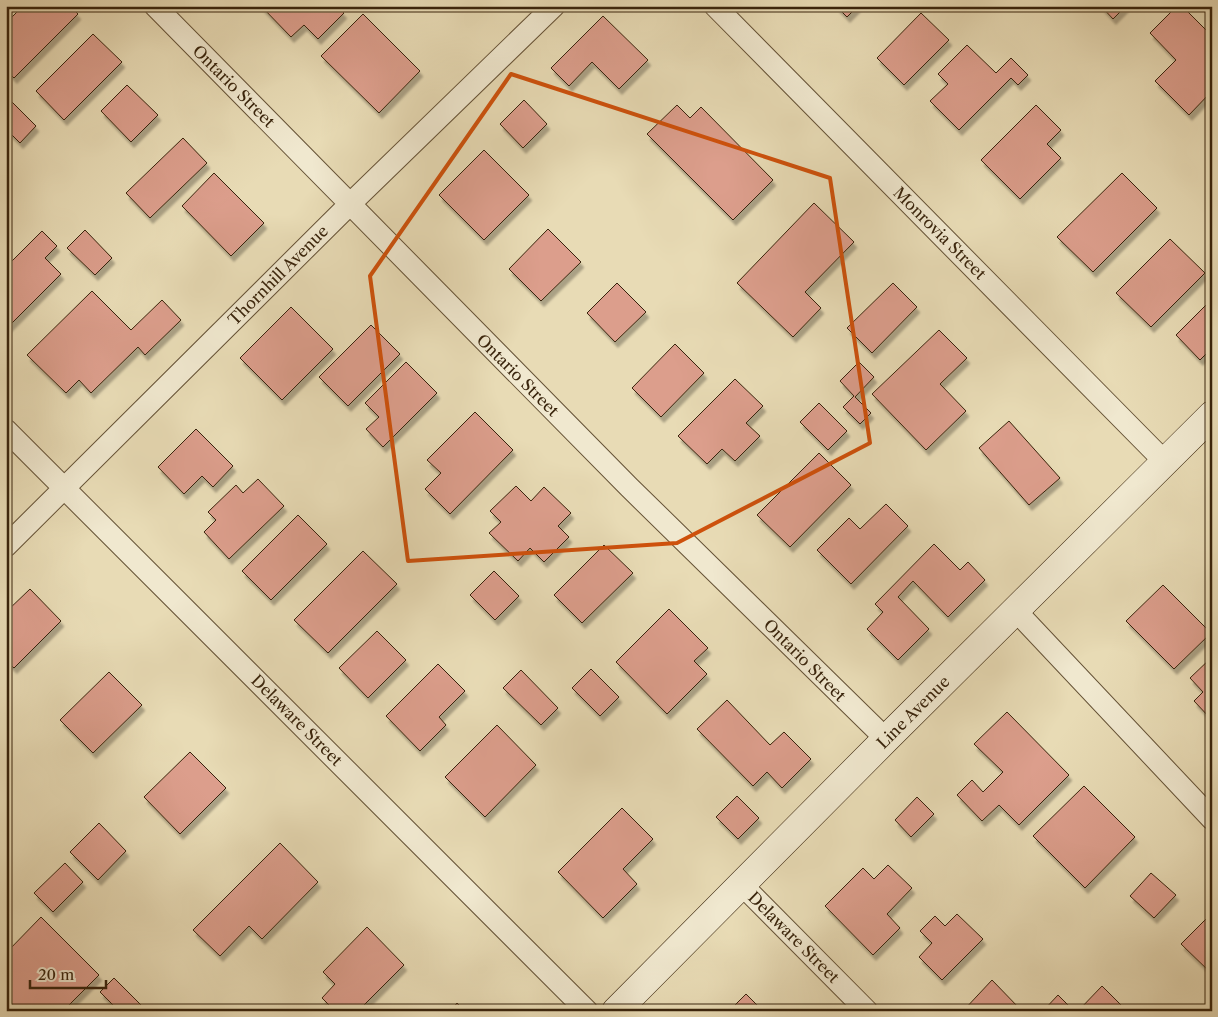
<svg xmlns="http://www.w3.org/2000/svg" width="1218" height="1017" font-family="'Libre Caslon Text',serif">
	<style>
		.building { fill: #dc9e8c; stroke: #39240c; filter: url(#shadow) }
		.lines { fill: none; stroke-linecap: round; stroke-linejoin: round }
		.minor-casing { stroke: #655236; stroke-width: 23 }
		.secondary-casing { stroke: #39240c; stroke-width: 29 }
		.minor { stroke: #f0e8cf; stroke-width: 21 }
		.secondary { stroke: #f0e8cf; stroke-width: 28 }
		.marked { fill: none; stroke: #ce510c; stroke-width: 4; stroke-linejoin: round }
		.labels { text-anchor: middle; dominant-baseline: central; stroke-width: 4; stroke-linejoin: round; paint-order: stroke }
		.street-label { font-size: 16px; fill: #39240c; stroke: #f0e8cf }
	</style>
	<defs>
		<filter id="shadow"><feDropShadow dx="3" dy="5.5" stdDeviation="1" flood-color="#0004"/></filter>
	</defs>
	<rect width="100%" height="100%" fill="#e8dbb5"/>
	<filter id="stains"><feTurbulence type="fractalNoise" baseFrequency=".004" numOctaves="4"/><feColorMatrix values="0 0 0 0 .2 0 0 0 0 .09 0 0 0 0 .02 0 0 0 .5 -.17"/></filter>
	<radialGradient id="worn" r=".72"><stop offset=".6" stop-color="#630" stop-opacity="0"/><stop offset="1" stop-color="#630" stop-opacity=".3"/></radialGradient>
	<!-- building -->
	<path class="building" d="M23 6H70L78 14 14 78 6 70V23Z
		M261 6H337L344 13 318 39 304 25 291 37Z
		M836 6H858L847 17Z
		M1101 6H1126L1113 19Z
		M1177 6H1182L1212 36V91L1189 115 1155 81 1176 60 1150 33Z
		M921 13 949 40 904 85 877 58Z
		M363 14 420 71 379 113 321 56Z
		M603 16 648 60 619 89 592 62 569 86 551 68Z
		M93 34 122 62 64 120 36 91Z
		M967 45 996 73 1011 58 1028 75 1018 85 1011 78 959 130 930 101 948 84 938 74Z
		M127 85 158 115 131 142 101 111Z
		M10 100 36 126 20 143 6 129V103Z
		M524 100 547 124 523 148 500 124Z
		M677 105 690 118 701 107 773 180 733 220 647 134Z
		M1036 105 1061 130 1047 144 1061 158 1020 199 981 160Z
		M183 138 207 163 150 218 126 193Z
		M484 150 529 195 484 240 439 195Z
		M214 173 264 223 231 256 182 206Z
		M1122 173 1157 208 1093 272 1057 237Z
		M814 203 854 242 805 292 821 308 793 337 737 283Z
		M548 229 581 262 541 301 509 269Z
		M85 230 112 258 95 275 67 248Z
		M42 231 57 246 45 258 61 274 6 329V267Z
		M1170 239 1205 273 1151 327 1116 293Z
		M617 283 646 312 615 342 587 313Z
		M893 283 917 307 872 353 847 328Z
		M92 291 131 330 162 300 181 320 145 355 138 347 91 393 79 380 66 393 27 355Z
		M1212 299V348L1200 360 1176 335Z
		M291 307 333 349 282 400 240 358Z
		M371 325 400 354 348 406 319 377Z
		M939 330 967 358 940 384 966 411 926 450 872 394Z
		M675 344 704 373 661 417 632 388Z
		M406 362 437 393 383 447 366 429 379 417 365 403Z
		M859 362 874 377 855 397 871 413 860 424 843 407 854 396 840 381Z
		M735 379 763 406 746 423 760 436 735 461 722 449 707 464 678 436Z
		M819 403 847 431 828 450 800 422Z
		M475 412 513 450 450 514 425 489 441 473 427 460Z
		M1009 421 1060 478 1029 505 979 448Z
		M196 429 233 466 213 487 202 476 184 494 158 467Z
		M819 453 851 485 790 547 757 515Z
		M258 479 284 506 229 559 204 532 216 520 208 512 236 485 243 493Z
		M516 486 531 501 544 487 571 513 558 526 569 537 544 562 530 548 518 561 489 533 501 522 490 511Z
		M886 504 908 526 851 584 817 550 849 518 860 529Z
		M298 515 327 544 271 600 242 571Z
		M934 544 960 570 968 562 985 580 948 617 913 581 898 597 929 629 898 660 867 629 883 612 875 604Z
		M604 545 633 573 582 623 554 595Z
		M363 551 397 584 328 653 294 620Z
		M494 571 519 596 495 620 470 595Z
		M1163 585 1211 633 1174 669 1126 621Z
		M30 589 61 621 14 668 6 661V612Z
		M669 609 708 648 694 661 707 674 667 714 616 662Z
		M377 631 406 660 368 698 339 668Z
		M1212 657V720L1194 701 1203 692 1190 678Z
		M438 664 465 691 439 717 446 725 420 751 386 716Z
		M591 669 619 697 600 716 572 688Z
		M521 670 558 708 541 725 503 688Z
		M109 672 142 705 93 753 60 720Z
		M727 700 770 745 784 732 811 759 782 788 767 772 753 786 697 729Z
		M1007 712 1069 775 1019 825 999 805 982 821 957 795 972 780 983 792 1003 772 974 744Z
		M497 725 536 765 485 817 445 777Z
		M190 752 226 788 180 834 144 797Z
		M1084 786 1135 837 1085 888 1033 836Z
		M737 796 759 818 738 839 716 817Z
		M917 797 934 814 911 837 895 820Z
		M622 808 653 839 623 869 637 884 603 918 558 872Z
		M99 823 126 851 98 880 70 852Z
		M280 843 318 882 262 939 249 926 220 956 193 930Z
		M65 863 83 882 53 912 34 893Z
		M888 865 912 888 887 914 900 928 873 955 825 906 863 868 874 879Z
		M1151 873 1176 895 1154 918 1130 896Z
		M957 914 983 939 942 980 919 957 932 943 920 931 935 916 945 926Z
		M41 917 99 975 63 1011H19L6 998V953Z
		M1206 919 1212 925V974L1181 944Z
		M367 927 404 965 358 1011H335L322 998 335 984 323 972Z
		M114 978 147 1011H119L100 992Z
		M992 980 1020 1009 1018 1011H963Z
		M1102 986 1127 1011H1078Z
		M746 994 763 1011H729Z
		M1058 995 1074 1011H1043Z
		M457 1003 465 1011H450Z"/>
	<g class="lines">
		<!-- minor casing -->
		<g class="minor-casing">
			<path id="minor" d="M155 6 629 487 886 739
				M715 6 1164 461
				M6 430 587 1011
				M6 546 350 204 554 6
				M1015 610 1212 819
				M741 884 867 1011"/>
		</g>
		<!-- secondary casing -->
		<g class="secondary-casing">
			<path id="secondary" d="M616 1011 886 739 1212 415"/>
		</g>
		<!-- minor -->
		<use href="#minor" class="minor"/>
		<!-- secondary -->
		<use href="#secondary" class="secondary"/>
	</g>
	<!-- marked area -->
	<path class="marked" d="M511 74 830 178 870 443 677 543 408 561 370 276Z"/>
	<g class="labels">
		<!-- street labels -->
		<g class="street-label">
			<text transform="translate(234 86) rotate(45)">Ontario Street</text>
			<text transform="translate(940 233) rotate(45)">Monrovia Street</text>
			<text transform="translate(278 275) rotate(-45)">Thornhill Avenue</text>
			<text transform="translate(518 375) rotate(45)">Ontario Street</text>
			<text transform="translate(805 660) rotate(45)">Ontario Street</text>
			<text transform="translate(913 712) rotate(-45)">Line Avenue</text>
			<text transform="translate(297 720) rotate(45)">Delaware Street</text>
			<text transform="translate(794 937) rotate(45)">Delaware Street</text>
		</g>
	</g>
	<!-- margin -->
	<rect width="1218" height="1017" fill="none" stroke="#e8dbb5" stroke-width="25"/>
	<rect x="8" y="8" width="1203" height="1002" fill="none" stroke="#39240c" stroke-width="2.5"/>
	<rect x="12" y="12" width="1193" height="992" fill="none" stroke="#39240c"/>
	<!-- scale -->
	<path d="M30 980v8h76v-8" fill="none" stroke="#39240c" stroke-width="2.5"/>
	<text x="38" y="980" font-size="15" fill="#39240c" stroke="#f0e8cf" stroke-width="4" paint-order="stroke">20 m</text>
	<rect width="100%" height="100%" filter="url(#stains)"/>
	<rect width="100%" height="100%" fill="url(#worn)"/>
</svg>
